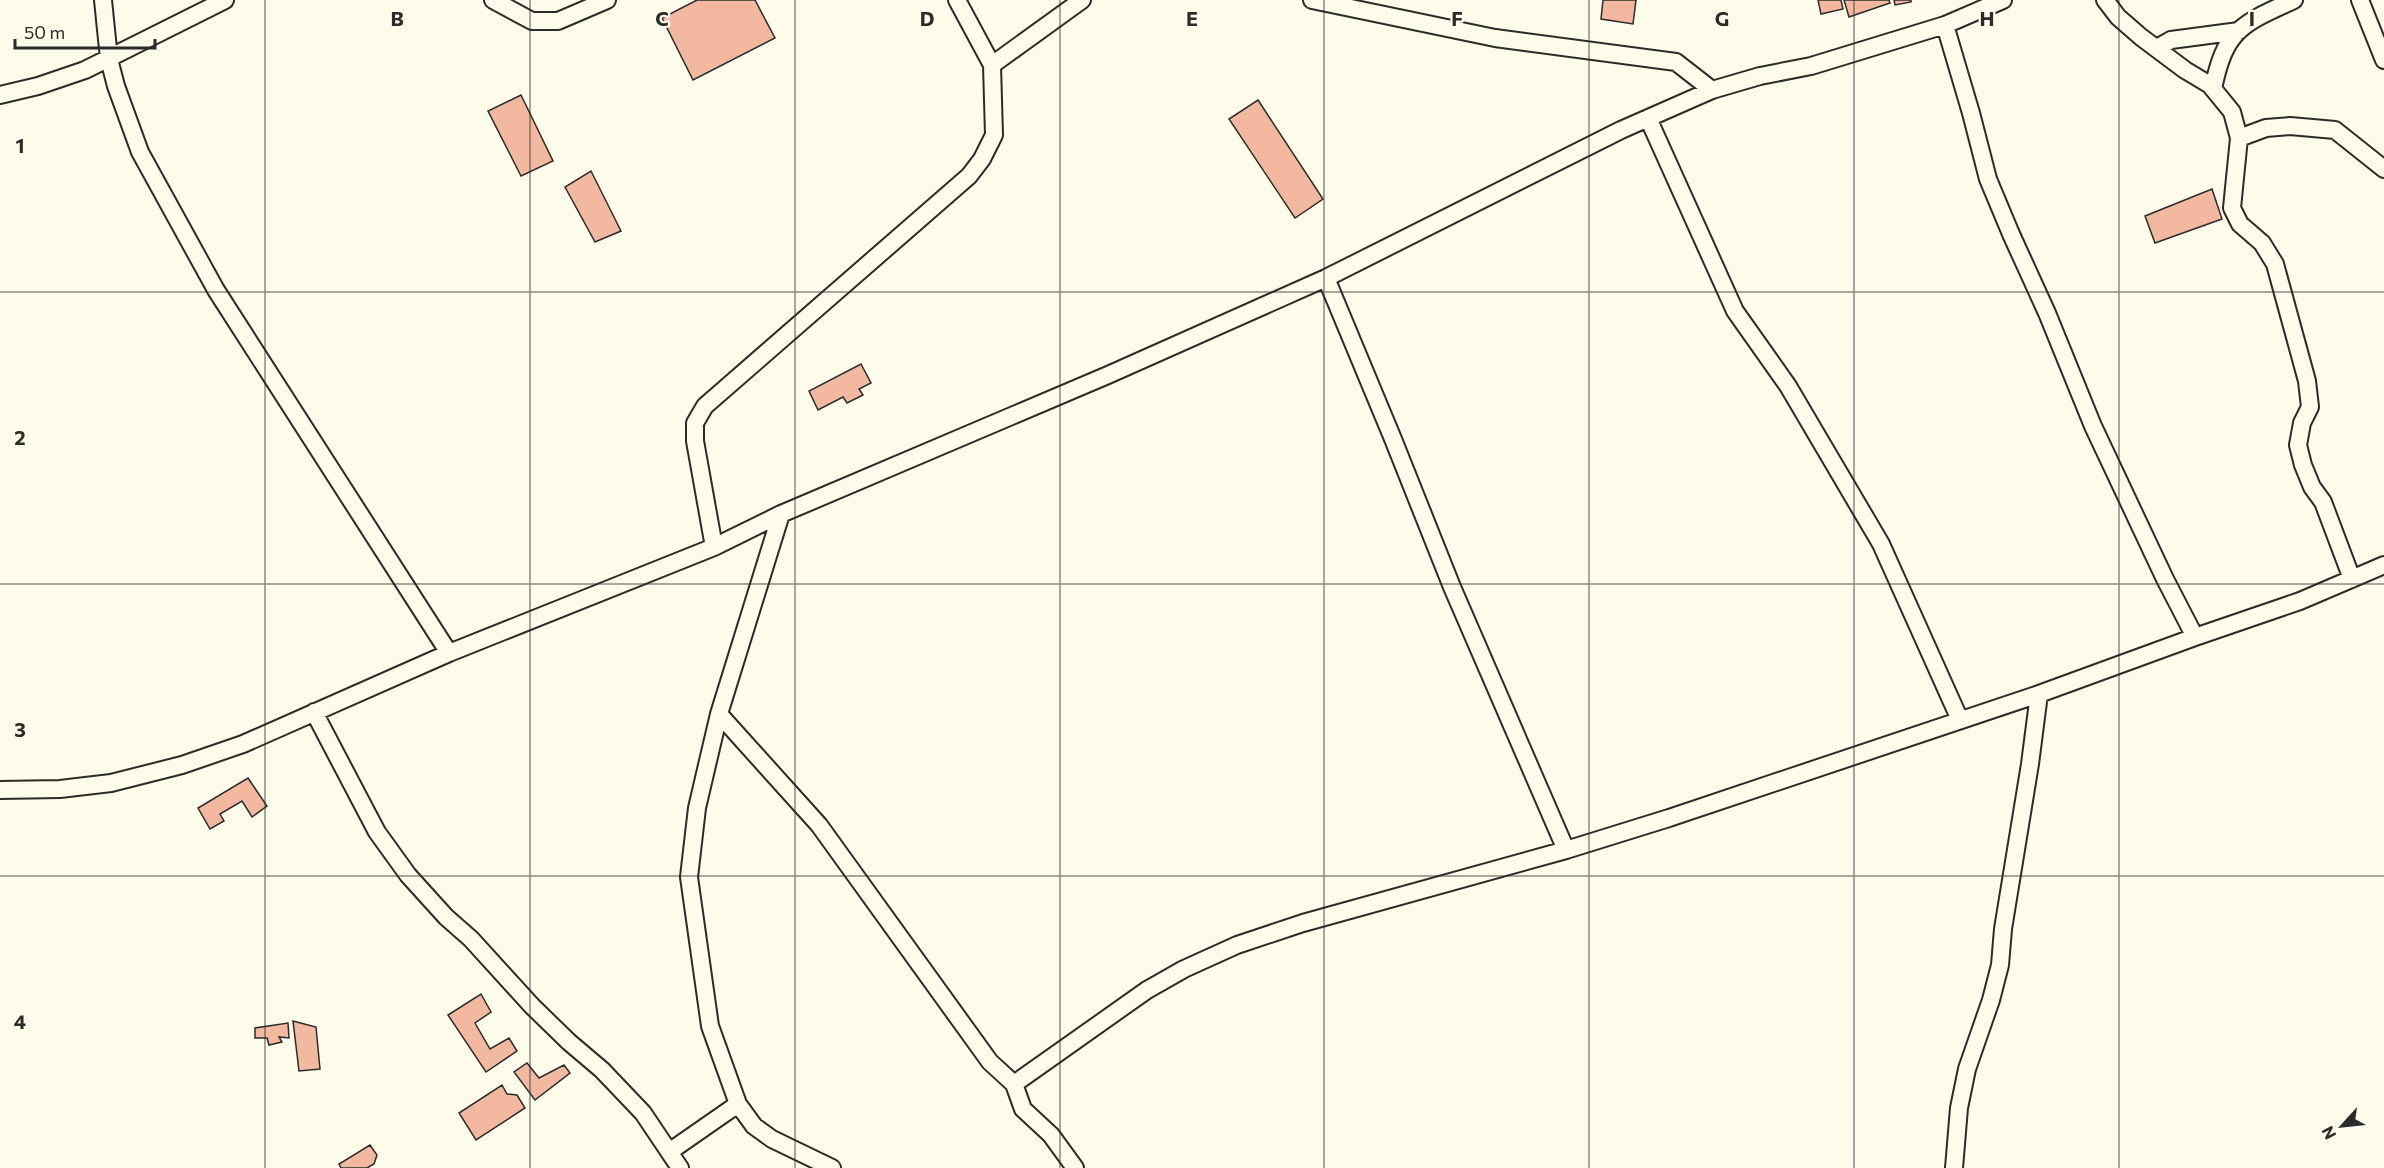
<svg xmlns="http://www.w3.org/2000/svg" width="2384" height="1168" font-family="Commissioner,sans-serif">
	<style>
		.building { fill: #f2b8a0; stroke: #2b2b2b; stroke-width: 1.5 }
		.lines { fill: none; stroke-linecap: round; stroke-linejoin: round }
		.street-casing { stroke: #2b2b2b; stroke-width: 20 }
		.street { stroke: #fdfbea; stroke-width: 16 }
		.grid { fill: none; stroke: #2b2b2b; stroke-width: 1.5; stroke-opacity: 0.55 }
		.grid-label { font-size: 20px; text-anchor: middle; font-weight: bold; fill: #2b2b2b; stroke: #fdfbea; stroke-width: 4.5; stroke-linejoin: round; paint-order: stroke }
	</style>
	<rect width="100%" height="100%" fill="#fdfbea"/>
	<!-- building -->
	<path class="building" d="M697 0H755L775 38 693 80 662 18Z
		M1603 0H1636L1633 24 1601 19Z
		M1818 0H1841L1843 9 1821 14Z
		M1844 0H1889L1890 3 1849 17Z
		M1894 0H1911V2L1895 5Z
		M521 95 553 161 521 176 488 111Z
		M1258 100 1323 199 1295 218 1229 119Z
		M591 171 621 231 595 242 565 187Z
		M2212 189 2222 219 2155 243 2145 216Z
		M861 364 871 383 859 389 863 395 847 403 843 397 818 410 809 391Z
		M248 778 267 806 252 817 242 801 220 814 224 821 210 829 198 808Z
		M481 994 491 1012 475 1023 490 1049 509 1038 517 1051 486 1072 448 1015Z
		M293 1021 316 1027 320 1069 299 1071Z
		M288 1023 289 1038 279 1037 282 1042 269 1045 267 1038H255V1028Z
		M527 1063 539 1078 564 1065 570 1073 535 1100 514 1072Z
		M502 1085 507 1094 517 1095 525 1108 476 1140 459 1113Z
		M370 1145 377 1155 374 1164 367 1168H341L339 1164Z"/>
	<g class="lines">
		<!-- street casing -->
		<g class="street-casing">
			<path id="street" d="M103 0 109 59 116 86 140 152 216 290 449 653
				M493 0 532 21H558L607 0
				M1312 0 1495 38 1676 62 1712 90
				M2105 0 2118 17 2141 37 2185 70 2210 85 2232 112 2239 138 2232 208 2240 224 2262 243 2275 264 2307 381 2310 407 2302 423 2298 445 2303 465 2312 487 2323 502 2352 579
				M2360 0 2384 60
				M1945 25 1971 113 1988 179 2011 234 2047 313 2093 426 2165 579 2195 637
				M2157 48 2171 40 2239 31
				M992 65 1082 0
				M2213 89C2225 30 2241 24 2294 0
				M0 95 38 86 85 70 225 0
				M1648 118 1735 311 1788 386 1881 544 1960 720
				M2239 138 2266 128 2290 126 2335 130 2384 169
				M1326 278 1393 439 1452 587 1566 850
				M781 514 719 714 697 808 689 877 710 1026 738 1104 754 1126 772 1139 832 1168
				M714 547 695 441V423L705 406 969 176 982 159 994 135 992 65 957 0
				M314 712 377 832 408 875 446 917 471 939 532 1006 569 1042 602 1070 643 1113 680 1168
				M719 714 819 825 990 1062 1014 1084 1023 1109 1051 1135 1075 1168
				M0 790 60 789 111 783 182 765 243 744 449 653 714 547 781 514 1108 375 1326 278 1621 130 1712 90 1760 76 1811 66 1945 25 2003 0
				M1014 1084 1147 990 1184 969 1237 945 1303 923 1566 850 1669 818 2039 694 2195 637 2300 601 2384 565
				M669 1152 738 1104
				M1954 1168 1959 1108 1967 1069 1991 1000 2000 965 2003 929 2030 764 2039 694"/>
		</g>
		<!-- street -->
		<use href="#street" class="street"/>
	</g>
	<!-- grid -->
	<path class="grid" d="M265 0V1168M530 0V1168M795 0V1168M1060 0V1168M1324 0V1168M1589 0V1168M1854 0V1168M2119 0V1168M0 292H2384M0 584H2384M0 876H2384"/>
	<g class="grid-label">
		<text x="397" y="26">B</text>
		<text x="662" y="26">C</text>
		<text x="927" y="26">D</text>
		<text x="1192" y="26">E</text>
		<text x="1457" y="26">F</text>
		<text x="1722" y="26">G</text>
		<text x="1987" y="26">H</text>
		<text x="2252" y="26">I</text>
		<text x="20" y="153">1</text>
		<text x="20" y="445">2</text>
		<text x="20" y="737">3</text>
		<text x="20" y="1029">4</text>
	</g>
	<!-- north arrow -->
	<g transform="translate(2342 1126) rotate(243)" stroke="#fdfbea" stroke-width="4.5" paint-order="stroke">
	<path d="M0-4.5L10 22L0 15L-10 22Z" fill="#2b2b2b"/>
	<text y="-9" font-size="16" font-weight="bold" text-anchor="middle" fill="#2b2b2b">N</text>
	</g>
	<!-- scale -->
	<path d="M15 39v9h140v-9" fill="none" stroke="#2b2b2b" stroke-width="3"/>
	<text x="24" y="39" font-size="18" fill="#2b2b2b" stroke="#fdfbea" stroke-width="4.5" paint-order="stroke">50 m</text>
</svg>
